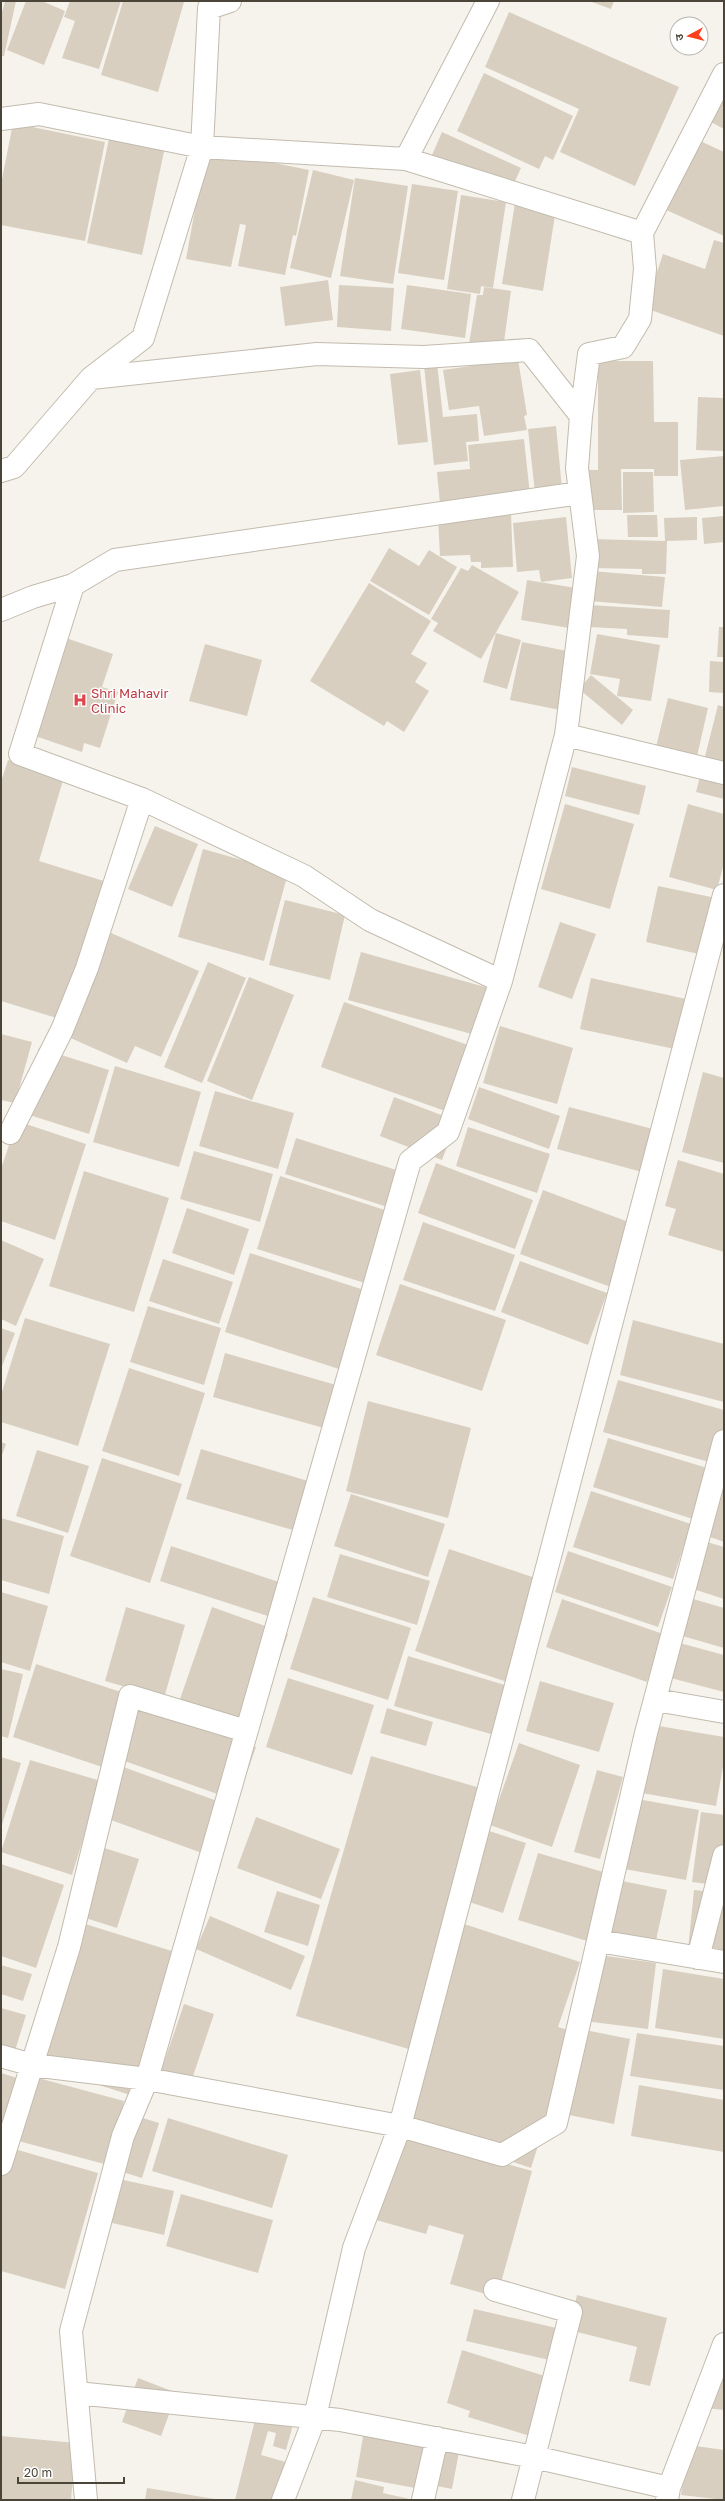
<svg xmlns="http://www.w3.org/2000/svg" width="725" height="2501" font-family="'Golos Text','Noto Sans Devanagari',sans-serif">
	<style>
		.building { fill: #d8cfc1 }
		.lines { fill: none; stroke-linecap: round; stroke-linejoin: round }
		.street-casing { stroke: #c2bbae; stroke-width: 24 }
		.street { stroke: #fff; stroke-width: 22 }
		.labels { text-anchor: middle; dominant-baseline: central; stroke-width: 3; stroke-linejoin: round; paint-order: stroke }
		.health-label { font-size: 13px; fill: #be3a42; stroke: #fff; text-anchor: start }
	</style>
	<rect width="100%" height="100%" fill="#f6f3ec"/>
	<!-- building -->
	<path class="building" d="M5 1H16L4 56H1V16Z
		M26 1H42L65 11 44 65 7 50Z
		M70 1H121L99 69 62 58 75 21 64 17Z
		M123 1 184 2 158 92 101 75Z
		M589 1H614L611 9Z
		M509 12 679 87 635 186 560 152 579 109 485 67Z
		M484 73 573 116 553 160 545 156 539 169 457 131Z
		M724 98V129L709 121Z
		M13 123 105 142 85 241 1 225V184Z
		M442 132 521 168 511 190 432 155Z
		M110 134 165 147 142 255 87 243Z
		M696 139 724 152V236L664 209Z
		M206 149 309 170 296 236 293 235 285 275 238 266 246 225 240 224 231 267 186 259Z
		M313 170 354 180 331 278 290 268Z
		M355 178 408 186 393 284 340 276Z
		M412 184 458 191 444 280 398 273Z
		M461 195 506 202 493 288 481 286 480 294 447 289Z
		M515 203 556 209 543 291 502 284Z
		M714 240 724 243V336L645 308 663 254 705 269Z
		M328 280 333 320 285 326 280 287Z
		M339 285 394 288 391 331 337 327Z
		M407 285 471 294 465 338 401 329Z
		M484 287 511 291 503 349 469 344 477 295H483Z
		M518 359 527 415 524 416 527 430 484 436 479 406 449 410 443 370Z
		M598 361H653L654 422H678V476H654V469H621L622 510H583V470H598Z
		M437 363 443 417 477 414 479 441 466 442 468 461 434 465 424 365Z
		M420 370 428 442 398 445 390 374Z
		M698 397 724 398V451L696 450Z
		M556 426 562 489 535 493 528 429Z
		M524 439 530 495 440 504 437 472 470 469 468 445Z
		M724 456V506L685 510 680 460Z
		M623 472H653L654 512 623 513Z
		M511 513 513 567 481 568V562H471L470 555 440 556 438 518Z
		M627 515H657L658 537H628Z
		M724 516V542L704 544 702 518Z
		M566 517 572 578 541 582 539 570 517 572 513 523Z
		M697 517V540L667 541 666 574H642V569L590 568 591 539 665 541 664 518Z
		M389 548 419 566 429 550 457 567 429 615 370 581Z
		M472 565 519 592 481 659 433 631 438 623 431 619 461 568 468 571Z
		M591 571 665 577 662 607 589 601Z
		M527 580 582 589 575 629 521 620Z
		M369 583 431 621 411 654 427 663 415 682 429 691 404 732 387 721 384 726 310 681Z
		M590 605 670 610 668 638 627 635V629L589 627Z
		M719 627H724V657H717Z
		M496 633 521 640 507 689 483 682Z
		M597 634 660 645 651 701 617 696 620 679 590 674Z
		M66 638 113 654 102 687 118 692 100 748 84 743 82 752 35 736Z
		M522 642 572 652 560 710 510 700Z
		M205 644 262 660 247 716 189 701Z
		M710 661 724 662V693L709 692Z
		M591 675 633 710 622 725 579 689Z
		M668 698 708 708 695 765 654 755Z
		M718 705 724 707V799L696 792Z
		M8 760 64 777 39 861 107 882 81 971 74 969 60 1019 1 1001V782Z
		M572 767 646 786 639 815 565 796Z
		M565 804 634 824 610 909 541 889Z
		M688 804 724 814V863L717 890 669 877Z
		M155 826 198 844 172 907 128 889Z
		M203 849 288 873 264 961 178 937Z
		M658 886 716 898 703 955 646 942Z
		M285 900 345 915 330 980 269 965Z
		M560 922 596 934 572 999 538 987Z
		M111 933 199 971 161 1057 135 1046 127 1063 66 1036Z
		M361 952 492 989 479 1036 348 1000Z
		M208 962 246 978 202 1083 164 1067Z
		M249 977 294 995 252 1100 207 1081Z
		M591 978 695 1001 684 1051 580 1029Z
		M344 1002 471 1046 448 1112 321 1067Z
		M500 1026 573 1048 557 1104 483 1083Z
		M1 1034 32 1042 15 1103 1 1100Z
		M39 1048 109 1070 89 1134 20 1112Z
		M115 1066 201 1092 179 1167 93 1142Z
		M703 1072 724 1078V1163L682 1152Z
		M479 1087 560 1116 549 1149 468 1119Z
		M215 1091 294 1113 278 1169 199 1146Z
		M394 1097 457 1121 442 1160 380 1136Z
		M569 1107 668 1133 657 1176 557 1149Z
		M17 1121 86 1144 55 1240 1 1221V1169Z
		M468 1127 550 1154 537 1193 456 1166Z
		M296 1138 412 1175 400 1211 285 1174Z
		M194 1151 273 1174 260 1222 180 1199Z
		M678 1160 724 1174V1252L668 1235 676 1209 665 1206Z
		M436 1163 533 1200 515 1249 418 1213Z
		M84 1171 169 1198 134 1312 49 1286Z
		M280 1176 394 1213 371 1285 257 1249Z
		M543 1190 642 1227 619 1290 520 1254Z
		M187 1208 249 1229 234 1275 172 1253Z
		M423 1222 515 1255 495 1311 403 1280Z
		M1 1240 44 1259 16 1326 1 1319Z
		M250 1253 364 1290 339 1369 225 1332Z
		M163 1259 233 1282 219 1324 149 1301Z
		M520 1261 607 1293 588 1345 501 1312Z
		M400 1284 506 1320 482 1391 376 1355Z
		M148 1306 221 1328 204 1385 130 1362Z
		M25 1318 110 1344 78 1446 1 1422V1395Z
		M633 1320 724 1344V1402L620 1375Z
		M1 1328 15 1333 1 1369Z
		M225 1353 343 1387 331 1430 213 1397Z
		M129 1368 205 1393 179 1476 102 1451Z
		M618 1380 724 1410V1434L716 1464 603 1432Z
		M368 1401 471 1428 448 1518 346 1491Z
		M608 1438 714 1470 699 1521 593 1487Z
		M1 1442 6 1444 1 1458Z
		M201 1449 318 1484 303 1533 186 1499Z
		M37 1450 89 1466 68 1533 16 1516Z
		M102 1458 182 1484 150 1583 70 1556Z
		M724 1467V1542L702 1534Z
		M591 1491 691 1524 673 1579 573 1547Z
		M351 1494 445 1524 428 1577 334 1546Z
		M1 1518 64 1536 49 1594 1 1580Z
		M700 1540 724 1547V1599L687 1587Z
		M171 1546 294 1587 283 1621 160 1581Z
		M449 1549 547 1582 513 1684 415 1651Z
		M568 1551 672 1587 658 1627 555 1592Z
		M340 1554 430 1581 417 1625 327 1597Z
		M1 1592 48 1606 30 1671 1 1662Z
		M676 1594 724 1608V1648L665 1631Z
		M313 1597 411 1628 388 1700 290 1669Z
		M562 1599 663 1634 647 1682 546 1647Z
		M126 1607 185 1625 164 1698 105 1681Z
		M212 1607 288 1634 256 1729 179 1702Z
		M676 1642 724 1655V1692L667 1677Z
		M408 1656 522 1690 508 1739 394 1706Z
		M36 1664 127 1694 102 1767 13 1737Z
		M1 1669 23 1674 8 1738 1 1736Z
		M288 1678 374 1705 352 1775 266 1747Z
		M540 1681 614 1703 599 1752 526 1731Z
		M138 1705 256 1747 237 1801 119 1759Z
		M387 1708 433 1722 426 1746 380 1733Z
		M641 1723 724 1737V1761L716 1806 630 1791Z
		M519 1743 580 1765 552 1847 490 1825Z
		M371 1756 487 1790 412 2050 296 2016Z
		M1 1757 21 1763 1 1828Z
		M30 1760 101 1781 72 1875 1 1852Z
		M115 1764 231 1806 213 1857 97 1815Z
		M597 1770 623 1777 600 1859 574 1852Z
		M626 1797 699 1810 686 1880 613 1867Z
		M701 1812 724 1815V1886L692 1882Z
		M256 1817 340 1849 321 1899 237 1868Z
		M486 1830 526 1843 503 1913 463 1900Z
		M95 1845 139 1859 117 1928 73 1914Z
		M538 1853 617 1876 597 1944 518 1920Z
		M1 1864 64 1885 36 1968 1 1956Z
		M622 1881 667 1890 653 1954 609 1944Z
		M694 1890 724 1893V1963L687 1959Z
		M277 1891 320 1905 308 1946 264 1932Z
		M210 1916 305 1956 291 1990 196 1949Z
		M66 1918 175 1952 130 2095 22 2060Z
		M464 1924 580 1962 558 2027 574 2032 531 2168 400 2124Z
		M585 1953 656 1963 648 2029 576 2020Z
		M1 1965 32 1974 23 2001 1 1994Z
		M663 1969 724 1979V2039L655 2028Z
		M184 2004 214 2014 189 2088 159 2077Z
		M1 2008 26 2015 10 2067 1 2064Z
		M580 2029 630 2039 614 2124 564 2114Z
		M637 2033 724 2046V2090L630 2076Z
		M1 2073 20 2079 1 2129Z
		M27 2075 124 2101 108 2165 11 2139Z
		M639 2085 724 2100V2152L631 2136Z
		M133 2115 159 2123 142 2178 116 2170Z
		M168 2118 288 2155 272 2208 152 2171Z
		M387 2130 532 2171 497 2297 450 2284 464 2235 429 2225 426 2234 362 2216Z
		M4 2146 98 2173 65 2289 1 2271V2158Z
		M105 2176 174 2191 164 2235 95 2219Z
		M181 2194 273 2220 258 2273 166 2246Z
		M577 2295 667 2318 650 2386 629 2381 637 2347 569 2330Z
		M474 2309 565 2330 558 2362 466 2341Z
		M462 2350 548 2377 530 2436 468 2417 470 2411 447 2403Z
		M138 2378 177 2393 161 2436 122 2422Z
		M709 2378 724 2379V2410L706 2408Z
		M259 2404 296 2414 286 2450 273 2446 276 2433 268 2431 261 2455 286 2462 276 2500H235Z
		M367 2414 463 2431 452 2489 427 2484 426 2490 356 2477Z
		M1 2436 76 2443 71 2500H1Z
		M689 2445 724 2450V2500L681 2495Z
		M355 2480 384 2487 383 2493 414 2500H351Z
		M147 2488 215 2499V2500H145Z"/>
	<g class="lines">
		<!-- street casing -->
		<g class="street-casing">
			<path id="street" d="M1 119 39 114 202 147 406 159 488 1
				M406 159 642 233 645 269 640 319 623 347 589 354 581 416
				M642 233 724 74
				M1 471 14 467 91 378 143 338 202 147 209 8 230 1
				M73 585 115 560 580 493
				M1 610 33 597 73 585 20 754 142 799 304 876 370 920 501 981 566 735 588 556 577 468 581 416 529 350 424 357 317 354 91 378
				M566 735 724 773
				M10 1133 62 1030 87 968 142 799
				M656 1700 724 1712
				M598 1941 724 1962
				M698 1958 724 1856
				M1 2056 32 2065 147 2079 400 2126 502 2155 556 2123 646 1733 724 1441
				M1 2164 69 1947 130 1696 246 1731
				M495 2290 571 2312 523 2500
				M77 2393 340 2420 534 2457 669 2488
				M86 2500 71 2331 123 2136 147 2079 410 1161 448 1132 501 981
				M283 2500 315 2417 354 2248 400 2126 724 895
				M423 2500 437 2438
				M667 2500 669 2488 724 2344"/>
		</g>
		<!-- street -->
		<use href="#street" class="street"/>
	</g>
	<!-- icons -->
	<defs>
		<g id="hospital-bare" transform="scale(1.08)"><path d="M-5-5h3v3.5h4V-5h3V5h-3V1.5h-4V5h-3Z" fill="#e0444e" stroke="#fff" stroke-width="2.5" paint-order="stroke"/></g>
	</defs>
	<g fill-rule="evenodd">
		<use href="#hospital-bare" x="80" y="700"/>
	</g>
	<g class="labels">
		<!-- health labels -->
		<g class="health-label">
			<text x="91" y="693">Shri Mahavir<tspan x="91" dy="15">Clinic</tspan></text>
		</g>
	</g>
	<!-- border -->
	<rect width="725" height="2501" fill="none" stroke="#4b4439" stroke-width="4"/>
	<!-- north arrow -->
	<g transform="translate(689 36) rotate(263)"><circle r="19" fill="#ffffff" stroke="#b7b4b0"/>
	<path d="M0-3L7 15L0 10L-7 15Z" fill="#fc3f1d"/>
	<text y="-6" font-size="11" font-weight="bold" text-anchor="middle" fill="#4b4439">उ</text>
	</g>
	<!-- scale -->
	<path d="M18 2477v6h106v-6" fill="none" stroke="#4b4439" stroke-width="2"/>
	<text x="24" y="2477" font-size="12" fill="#4b4439" stroke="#ffffff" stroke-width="3" paint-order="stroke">20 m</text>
</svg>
